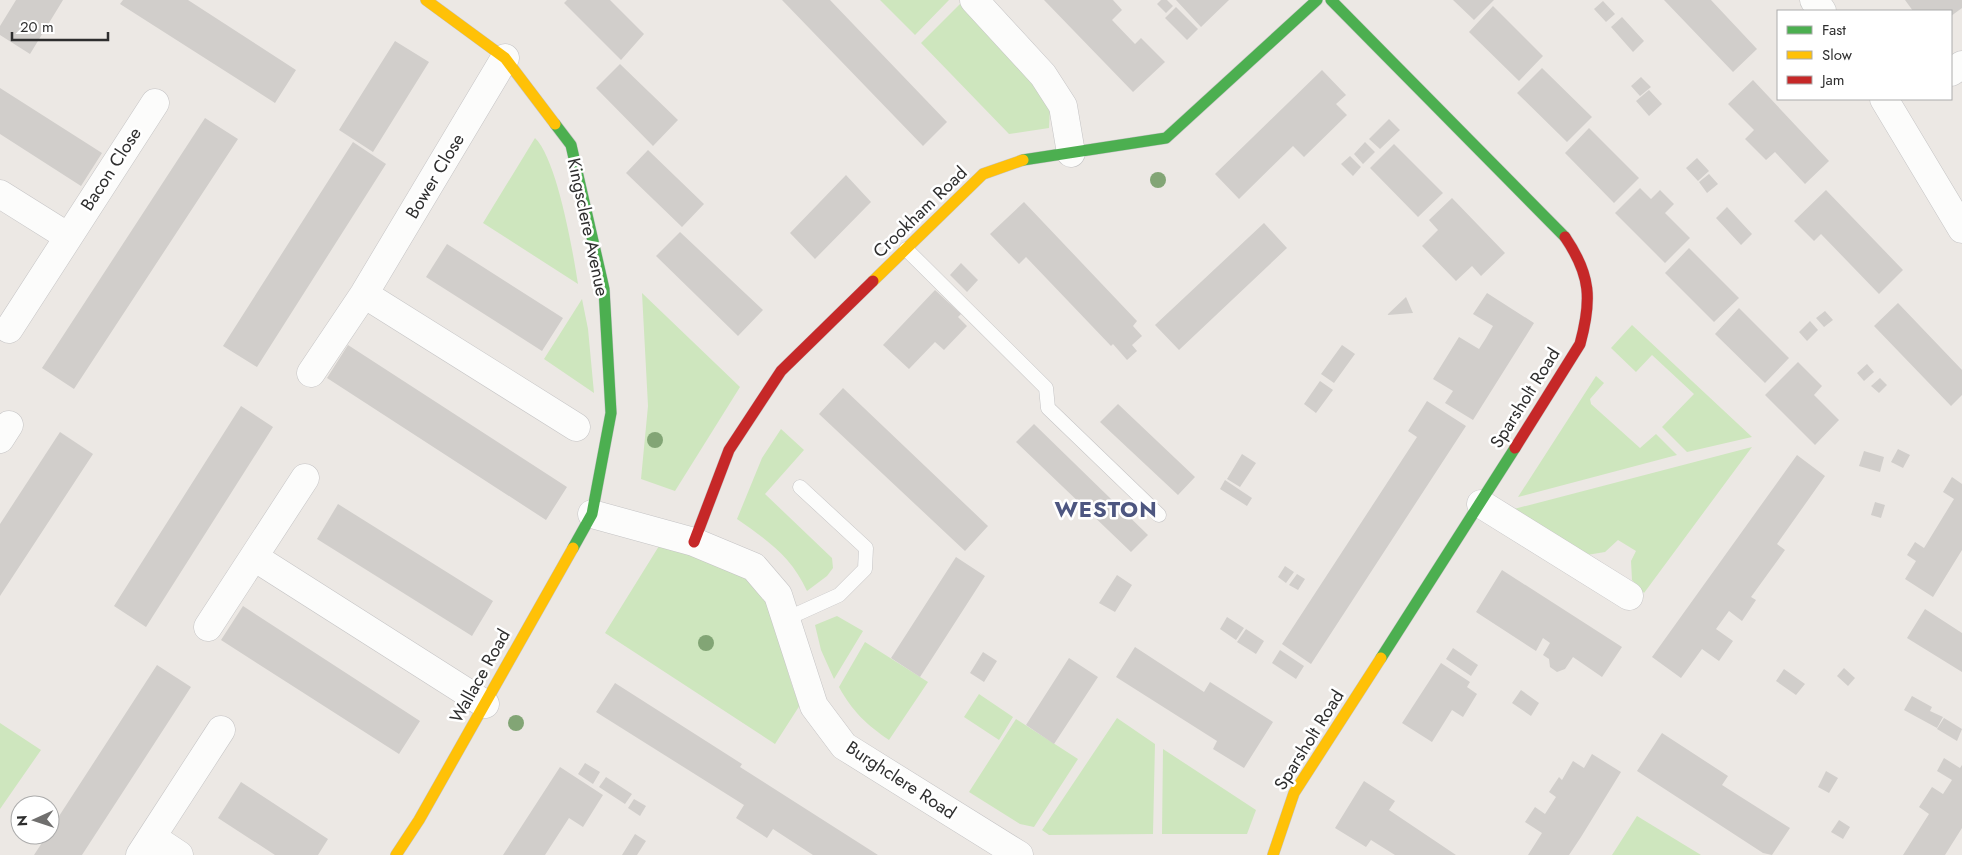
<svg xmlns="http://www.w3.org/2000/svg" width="1962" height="855" font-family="Jost,sans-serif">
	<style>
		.green { fill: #cee6be }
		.building { fill: #d1cecb }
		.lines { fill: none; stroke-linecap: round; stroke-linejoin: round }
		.lane-casing { stroke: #c5c4c5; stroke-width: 15 }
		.street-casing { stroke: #c5c4c5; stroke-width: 29 }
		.fast-casing { stroke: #c5c4c5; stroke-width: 12 }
		.slow-casing { stroke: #c5c4c5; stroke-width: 12 }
		.jam-casing { stroke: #c5c4c5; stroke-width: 12 }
		.lane { stroke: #fcfcfb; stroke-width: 14 }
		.street { stroke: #fcfcfb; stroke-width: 28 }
		.fast { stroke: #4caf50; stroke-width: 11 }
		.slow { stroke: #ffc107; stroke-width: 11 }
		.jam { stroke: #c62828; stroke-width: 11 }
		.tree { fill: #82a575 }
		.labels { text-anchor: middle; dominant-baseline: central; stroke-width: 5; stroke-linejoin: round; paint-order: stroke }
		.street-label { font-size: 18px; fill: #2e2e2e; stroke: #fff }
		.district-label { font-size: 22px; font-weight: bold; letter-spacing: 1px; fill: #4d5680; stroke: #fff }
	</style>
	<rect width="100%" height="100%" fill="#ece8e4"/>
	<!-- green -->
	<path class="green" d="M880 0H949L915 35Z
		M960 4 1027 76 1050 108 1049 128 1009 134 921 43Z
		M535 138C557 159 573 252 578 284L483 223Z
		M642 293 740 387 675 491 641 479 648 406Z
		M582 299 588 329 594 393 544 359Z
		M1632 325 1752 437 1687 452 1662 427 1694 394 1652 355 1636 372 1611 348Z
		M1596 376 1604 383 1590 399 1591 404 1640 448 1656 434 1677 455 1518 497Z
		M781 429 804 450 765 494 832 558 833 568 827 576 807 591C791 556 767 540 737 519L762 458Z
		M1752 447 1644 593 1632 580 1631 561 1636 551 1618 540 1605 552 1587 555 1514 509Z
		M659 546C710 562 764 567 778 628 784 655 788 680 800 705L775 744 605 633Z
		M837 616 863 631 834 679 821 650 815 625Z
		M865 642 928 682 889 740C867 725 852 711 839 687Z
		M979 694 1013 717 999 740 964 717Z
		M1117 718 1155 744 1153 834 1049 835 1042 830Z
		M1016 719 1078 759 1034 827 1020 824 969 792Z
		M0 723 41 750 0 809Z
		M1163 749 1256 810 1247 834H1162Z
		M1637 816 1701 855H1612Z"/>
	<!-- building -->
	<path class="building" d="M16 0H63L30 54 0 35V26Z
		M123 0H188L296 70 275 103 120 4Z
		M567 0H610L644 34 621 60 564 3Z
		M782 0H830L947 122 923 146Z
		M1044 0H1113L1122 10 1112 20 1135 44 1141 38 1165 62 1133 92Z
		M1161 0H1167L1173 6 1166 13 1157 4Z
		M1176 0H1229L1201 27Z
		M1453 0H1494L1474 20Z
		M1664 0H1711L1757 49 1733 72Z
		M1905 0H1962V8L1951 16V11H1913Z
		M1603 1 1615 14 1606 22 1594 9Z
		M1493 6 1543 56 1519 81 1469 32Z
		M1176 7 1198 29 1187 40 1165 18Z
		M1622 17 1644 41 1633 52 1611 27Z
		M395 41 429 62 373 152 339 130Z
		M620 64 678 120 653 146 596 88Z
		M1542 68 1592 117 1567 142 1517 93Z
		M1322 70 1346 95 1336 104 1347 115 1304 157 1293 146 1239 199 1215 174Z
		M1641 77 1651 87 1640 96 1631 86Z
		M1753 80 1829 161 1805 184 1775 152 1766 160 1745 139 1754 130 1728 104Z
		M0 88 102 153 81 186 0 134Z
		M1649 90 1662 104 1649 116 1636 101Z
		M205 118 238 139 74 389 42 368Z
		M1389 119 1400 130 1380 149 1369 139Z
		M1589 128 1639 178 1614 203 1565 153Z
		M353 142 386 164 257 367 223 346Z
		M1365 142 1375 152 1363 164 1354 154Z
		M1394 144 1443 193 1418 217 1370 168Z
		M648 150 704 204 682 227 626 173Z
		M1350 156 1361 167 1353 176 1341 164Z
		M1697 158 1709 171 1698 181 1686 168Z
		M1709 174 1718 184 1707 193 1699 182Z
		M846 175 871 202 815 259 790 233Z
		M1640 188 1651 199 1660 190 1674 204 1665 213 1690 238 1665 263 1615 213Z
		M1826 190 1903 270 1879 294 1821 234 1814 241 1794 221Z
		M1452 198 1505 253 1481 276 1472 266 1456 281 1422 246 1438 230 1429 220Z
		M1024 202 1137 321 1133 326 1142 336 1132 345 1137 351 1127 360 1113 344 1111 346 1026 257 1019 264 990 234Z
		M1727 207 1752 234 1741 245 1716 218Z
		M1264 223 1287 248 1179 350 1155 325Z
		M680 232 763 310 738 336 656 256Z
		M447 244 563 318 542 351 426 277Z
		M1689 248 1739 298 1714 322 1665 273Z
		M961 263 978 280 967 292 950 275Z
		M935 290 961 314 958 317 967 326 944 350 935 342 909 369 883 345Z
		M1487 293 1534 323 1473 420 1445 403 1453 391 1433 379 1459 337 1479 349 1486 338 1493 326 1473 314Z
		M1406 297 1413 313 1387 315Z
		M1898 303 1962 370V395L1951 406 1874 326Z
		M1739 308 1789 358 1765 383 1715 334Z
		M1825 311 1833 320 1824 327 1816 318Z
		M1810 321 1818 330 1807 341 1799 332Z
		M348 345 567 487 546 520 327 378Z
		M1342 345 1355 354 1334 383 1321 374Z
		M1798 362 1822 386 1814 395 1839 420 1815 445 1765 395Z
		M1867 364 1874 372 1864 381 1857 373Z
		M1880 378 1887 385 1879 393 1871 386Z
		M1320 381 1333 390 1316 413 1304 404Z
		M843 388 988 526 965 551 819 414Z
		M1427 401 1466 426 1311 664 1282 644 1417 437 1408 431Z
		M1118 404 1195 477 1178 495 1100 422Z
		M241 406 273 427 146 627 114 606Z
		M1034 424 1148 535 1131 552 1016 442Z
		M60 432 93 454 0 596V524Z
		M1898 449 1910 455 1903 468 1891 462Z
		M1864 451 1884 457 1880 472 1859 466Z
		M1242 454 1256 463 1240 487 1227 479Z
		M1797 455 1825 476 1777 544 1785 550 1751 597 1756 600 1742 621 1729 611 1716 629 1733 641 1719 661 1702 649 1681 678 1652 657Z
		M1952 477 1962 484V550L1933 597 1905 579 1916 561 1907 555 1915 542 1924 548 1954 499 1943 492Z
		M1225 480 1252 498 1247 506 1220 489Z
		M1875 502 1885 505 1881 518 1871 515Z
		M338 504 493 601 472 636 317 539Z
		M956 557 985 576 920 677 891 658Z
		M1285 566 1294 572 1286 583 1278 577Z
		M1502 570 1622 647 1602 677 1573 657 1565 669 1557 672 1550 667 1549 659 1543 655 1550 643 1543 638 1536 651 1476 612Z
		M1297 574 1305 579 1298 590 1289 585Z
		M1117 575 1132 585 1115 612 1099 603Z
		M243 606 420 721 399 754 221 640Z
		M1925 609 1962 633V672L1907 638Z
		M1227 617 1244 628 1236 640 1220 629Z
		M1246 629 1264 641 1256 654 1237 642Z
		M1135 647 1204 692 1210 682 1273 722 1244 768 1213 749 1217 741 1116 677Z
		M1453 648 1478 665 1471 676 1446 659Z
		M1280 650 1304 666 1296 679 1272 663Z
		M983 652 997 661 984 682 970 673Z
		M1069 658 1098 677 1054 744 1026 725Z
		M1441 663 1470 682 1467 687 1477 694 1463 717 1452 710 1432 742 1402 723Z
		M157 665 191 687 82 855H34L47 835H50V830Z
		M1844 668 1855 678 1848 686 1837 676Z
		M1784 669 1805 684 1796 695 1776 681Z
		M615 683 742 764 740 767 878 855H813L773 829 767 838 736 818 744 805 596 712Z
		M1521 690 1539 703 1531 716 1512 703Z
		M1912 696 1932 707 1930 711 1943 717 1937 728 1904 710Z
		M1944 718 1962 729 1957 741 1937 729Z
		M1662 733 1728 776 1722 785 1790 828 1772 855 1763 853 1637 771Z
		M1592 754 1621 772 1581 837 1569 855H1528L1542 833 1525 822 1535 807 1545 814 1556 797 1549 792 1559 777 1562 780 1573 761 1584 768Z
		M1944 758 1960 768 1962 765V828L1945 855H1903L1929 814 1919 807 1932 787 1943 794 1952 780 1937 771Z
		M585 763 600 772 593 784 578 774Z
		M560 767 603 795 583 827 569 818 545 855H503Z
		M1826 771 1838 778 1829 793 1818 787Z
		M606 777 632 794 625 804 599 787Z
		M1364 781 1395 801 1389 810 1456 855H1395L1371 840 1366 847 1335 828Z
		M241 782 328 839 318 855H275L218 818Z
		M634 799 646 806 640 816 628 808Z
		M1839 820 1850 827 1843 839 1831 832Z
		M635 834 646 841 637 855H622Z"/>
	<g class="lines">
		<!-- lane casing -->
		<g class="lane-casing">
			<path id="lane" d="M906 249 1046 388 1048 408 1159 515
				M786 619 839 595 865 569 866 548 800 487"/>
		</g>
		<!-- street casing -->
		<g class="street-casing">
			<path id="street" d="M974 0 1043 75 1063 106 1071 153
				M1814 0 1822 11
				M1951 72 1962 65
				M1884 99 1962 229
				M0 194 67 236
				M364 294 576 427
				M9 329 155 103
				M311 373 364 294 505 58
				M0 439 9 425
				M1481 504 1629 596
				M592 514 694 542 754 567 778 595 814 706 844 746 1019 855
				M254 557 485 704
				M208 627 305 478
				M152 837 179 855
				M140 855 221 730"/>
		</g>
		<!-- fast casing -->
		<g class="fast-casing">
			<path id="fast" d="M1331 0 1565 237
				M555 124 571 145 604 289 611 413 592 514 573 548
				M1023 160 1166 138 1317 0
				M1381 658 1515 448"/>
		</g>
		<!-- slow casing -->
		<g class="slow-casing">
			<path id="slow" d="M426 0 505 58 555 124
				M873 281 983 174 1023 160
				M396 855 419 820 573 548
				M1273 855 1294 793 1381 658"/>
		</g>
		<!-- jam casing -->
		<g class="jam-casing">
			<path id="jam" d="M1515 448 1580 344C1592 300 1591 275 1565 237
				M694 542 729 450 781 371 873 281"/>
		</g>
		<!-- lane -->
		<use href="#lane" class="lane"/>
		<!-- street -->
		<use href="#street" class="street"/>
		<!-- fast -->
		<use href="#fast" class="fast"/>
		<!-- slow -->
		<use href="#slow" class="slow"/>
		<!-- jam -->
		<use href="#jam" class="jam"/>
	</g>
	<!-- trees -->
	<g class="tree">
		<circle cx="1158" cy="180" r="8"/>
		<circle cx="655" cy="440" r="8"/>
		<circle cx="706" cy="643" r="8"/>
		<circle cx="516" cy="723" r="8"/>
	</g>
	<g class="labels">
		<!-- street labels -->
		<g class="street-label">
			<text transform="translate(111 169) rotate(-57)">Bacon Close</text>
			<text transform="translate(435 176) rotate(-59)">Bower Close</text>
			<text transform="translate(920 212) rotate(-44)">Crookham Road</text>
			<text transform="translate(588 227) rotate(78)">Kingsclere Avenue</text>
			<text transform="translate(1525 398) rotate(-58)">Sparsholt Road</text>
			<text transform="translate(480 676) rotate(-61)">Wallace Road</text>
			<text transform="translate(1309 740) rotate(-58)">Sparsholt Road</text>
			<text transform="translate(901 780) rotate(33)">Burghclere Road</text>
		</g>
		<!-- district labels -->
		<g class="district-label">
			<text x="1106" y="509">WESTON</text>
		</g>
	</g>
	<!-- legend -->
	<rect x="1777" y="10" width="175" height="90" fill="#ffffff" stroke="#ababab"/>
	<rect x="1787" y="26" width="25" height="8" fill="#4caf50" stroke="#ababab"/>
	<text x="1822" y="35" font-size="15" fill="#2e2e2e">Fast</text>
	<rect x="1787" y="51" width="25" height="8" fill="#ffc107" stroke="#ababab"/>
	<text x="1822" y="60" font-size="15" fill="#2e2e2e">Slow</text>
	<rect x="1787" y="76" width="25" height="8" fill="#c62828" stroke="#ababab"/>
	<text x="1822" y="85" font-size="15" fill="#2e2e2e">Jam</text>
	<!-- north arrow -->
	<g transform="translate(35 820) rotate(267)"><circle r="24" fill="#ffffff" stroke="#ababab"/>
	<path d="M0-4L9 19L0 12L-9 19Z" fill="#706f6e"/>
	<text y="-8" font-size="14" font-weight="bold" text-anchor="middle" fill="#2e2e2e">N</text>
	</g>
	<!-- scale -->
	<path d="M12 32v8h96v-8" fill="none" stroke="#2e2e2e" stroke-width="2.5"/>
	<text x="20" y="32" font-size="15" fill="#2e2e2e" stroke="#ffffff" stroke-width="4" paint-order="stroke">20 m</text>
</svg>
